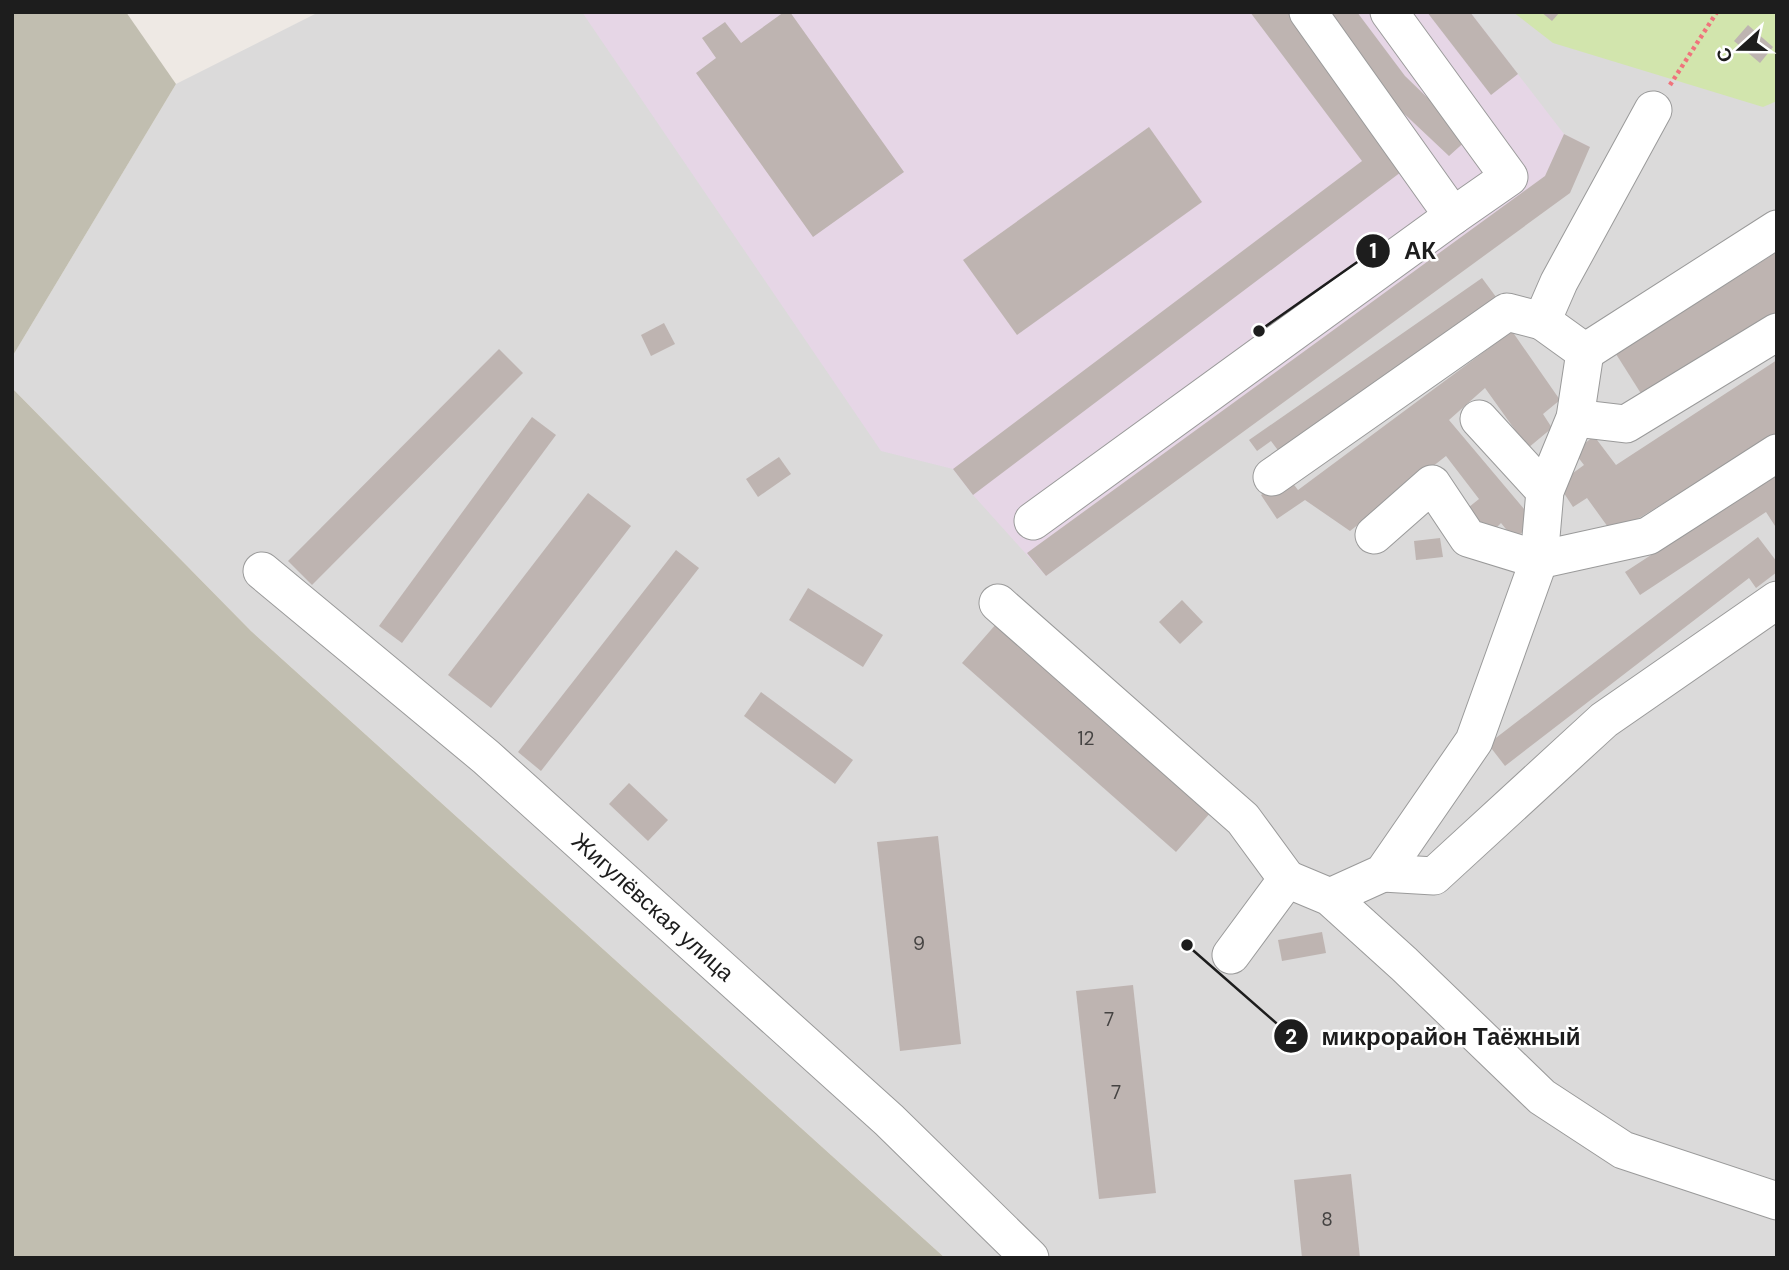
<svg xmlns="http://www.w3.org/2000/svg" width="1789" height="1270" viewBox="0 0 1789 1270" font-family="'DM Sans',sans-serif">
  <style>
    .residential { fill: #dbdada }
    .industrial { fill: #e6d6e6 }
    .construction { fill: #c1beb0 }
    .grass { fill: #d2e5ad }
    .building { fill: #beb4b1 }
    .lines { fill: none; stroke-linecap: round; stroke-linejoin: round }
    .minor-casing { stroke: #9a9a9a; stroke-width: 39 }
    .path { stroke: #f0737c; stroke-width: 4.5; stroke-dasharray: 3.5 3.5; stroke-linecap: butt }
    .minor { stroke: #fff; stroke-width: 37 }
    .labels { text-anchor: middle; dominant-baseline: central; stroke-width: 5; stroke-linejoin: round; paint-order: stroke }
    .number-label { font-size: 19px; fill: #454342 }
    .street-label { font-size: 23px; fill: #1d1d1d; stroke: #fff }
    .leader { fill: none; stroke: #1d1d1d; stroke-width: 2.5 }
    .callout-dot { fill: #1d1d1d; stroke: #fff; stroke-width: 2.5 }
    .mark-label { font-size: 21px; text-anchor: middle; font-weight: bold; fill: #fff }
    .callout-label { font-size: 24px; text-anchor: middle; font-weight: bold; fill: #1d1d1d; stroke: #fff; stroke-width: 5; stroke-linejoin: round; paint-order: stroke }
  </style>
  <rect width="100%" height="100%" fill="#eee9e4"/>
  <polygon class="residential" points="319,12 1777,12 1777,1258 945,1258 251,631 12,388 12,357 176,84"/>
  <polygon class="industrial" points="582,12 1470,12 1564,134 1590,147 1156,495 1046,576 973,495 953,469 881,451"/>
  <g class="construction">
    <polygon points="12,12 126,12 176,84 12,357"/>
    <polygon points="12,388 251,631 945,1258 12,1258"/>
  </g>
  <polygon class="grass" points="1513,12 1777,12 1777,101 1763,107 1553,43"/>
  <g class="building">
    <polygon points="784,12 790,12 904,172 813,237 696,73 716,58 702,38 725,22 741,43"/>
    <polygon points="1250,12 1288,12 1405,169 973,495 953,469 1362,161"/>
    <polygon points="1323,12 1357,12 1405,76 1469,138 1449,156 1379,90"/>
    <polygon points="1427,12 1470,12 1518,74 1491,95"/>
    <polygon points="1541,12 1560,12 1552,21"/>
    <polygon points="1748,25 1773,47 1760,63 1734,41"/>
    <polygon points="1149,127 1202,202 1017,335 963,260"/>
    <polygon points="1564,134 1590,147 1570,193 1046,576 1027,553 1545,176"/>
    <polygon points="1777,252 1777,321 1647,403 1616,354"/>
    <polygon points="1482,278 1499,301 1280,453 1271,441 1257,451 1249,440"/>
    <polygon points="664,323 675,344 651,356 641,335"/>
    <polygon points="1512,331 1560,400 1543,414 1552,428 1528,448 1485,388 1449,420 1535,522 1514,539 1501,523 1487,537 1464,511 1479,499 1446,456 1350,531 1305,500 1277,519 1261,495 1288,477 1298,490"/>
    <polygon points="499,349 523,373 312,585 288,561"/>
    <polygon points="1777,360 1777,434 1613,534 1587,498 1573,507 1558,484 1584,465 1574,452 1594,436 1616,465"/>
    <polygon points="532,417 556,435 402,643 379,626"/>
    <polygon points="779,457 791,474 758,497 746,479"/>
    <polygon points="1777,473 1777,529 1766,512 1640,595 1625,572"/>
    <polygon points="588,493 631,526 491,708 448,675"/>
    <polygon points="1758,537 1777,562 1777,572 1756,588 1749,578 1505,766 1488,744"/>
    <polygon points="1440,538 1443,557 1416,560 1414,541"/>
    <polygon points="676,550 699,568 541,771 518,752"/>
    <polygon points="808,588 883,635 863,667 789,620"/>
    <polygon points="1182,600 1203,622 1180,644 1159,622"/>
    <polygon points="997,623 1211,812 1176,852 962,663"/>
    <polygon points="761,692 853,760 835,784 744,716"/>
    <polygon points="629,783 668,820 648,841 609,804"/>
    <polygon points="938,836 961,1044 900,1051 877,842"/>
    <polygon points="1322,932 1326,953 1282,961 1278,940"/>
    <polygon points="1133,985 1156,1193 1099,1199 1076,991"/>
    <polygon points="1351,1174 1360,1258 1302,1258 1294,1180"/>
  </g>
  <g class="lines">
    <g class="minor-casing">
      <g id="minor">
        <polyline points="1308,12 1453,216"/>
        <polyline points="1585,352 1777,229"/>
        <polyline points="1575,418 1626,424 1777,332"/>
        <polyline points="1479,419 1545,491"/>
        <polyline points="1272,477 1507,312 1542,321"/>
        <polyline points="1033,521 1453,216 1509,177 1389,12"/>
        <polyline points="1374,535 1432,484 1468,538 1539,560 1648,536 1777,453"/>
        <polyline points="262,571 486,757 889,1120 1030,1258"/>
        <polyline points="998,603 1243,819 1287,879"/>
        <polyline points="1383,873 1434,876 1604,720 1777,600"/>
        <polyline points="1330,897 1383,873 1474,741 1539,560 1545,491 1575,418 1585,352 1542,321 1559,282 1653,110"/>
        <polyline points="1231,955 1287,879 1330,897 1404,964 1542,1097 1623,1150 1777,1201"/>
      </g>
    </g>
    <polyline class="path" points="1670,85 1717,12"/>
    <use href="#minor" class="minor"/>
  </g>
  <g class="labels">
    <g class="number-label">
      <text x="1086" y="738">12</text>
      <text x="919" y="943">9</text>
      <text x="1109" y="1019">7</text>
      <text x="1116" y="1092">7</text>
      <text x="1327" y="1219">8</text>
    </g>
    <g class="street-label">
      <text transform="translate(653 907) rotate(42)">Жигулёвская улица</text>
    </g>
  </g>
  <path class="leader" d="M1259 331L1373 251M1187 945L1291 1036"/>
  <g class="callout-dot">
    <circle cx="1259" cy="331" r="7"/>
    <circle cx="1187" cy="945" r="7"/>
    <circle cx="1373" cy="251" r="18"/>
    <circle cx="1291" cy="1036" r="18"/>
  </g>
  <g class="mark-label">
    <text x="1373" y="258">1</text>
    <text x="1291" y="1044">2</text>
  </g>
  <g class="callout-label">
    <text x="1420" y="259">АК</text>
    <text x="1451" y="1045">микрорайон Таёжный</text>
  </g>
  <rect width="1789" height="1270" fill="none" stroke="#1d1d1d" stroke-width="28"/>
  <g transform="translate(1740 49) rotate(249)" stroke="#ffffff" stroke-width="5" paint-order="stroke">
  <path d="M0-5L12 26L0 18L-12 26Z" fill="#1d1d1d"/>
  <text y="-10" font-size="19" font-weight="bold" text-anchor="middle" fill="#1d1d1d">С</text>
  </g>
</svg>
